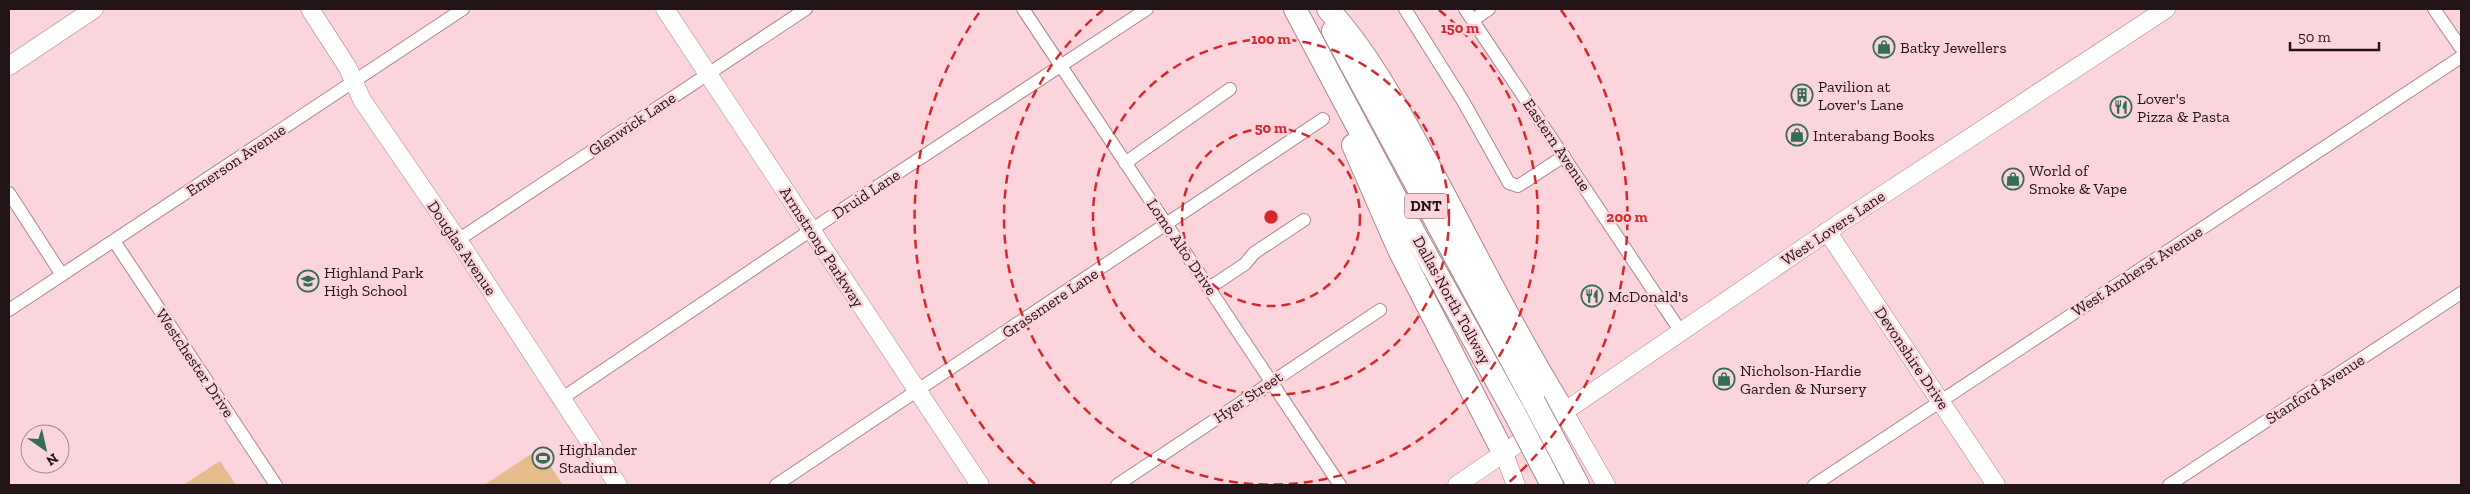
<svg xmlns="http://www.w3.org/2000/svg" width="2470" height="494" viewBox="0 0 2470 494" font-family="'Zilla Slab',serif">
  <style>
    .green { fill: #e6bc8d }
    .lines { fill: none; stroke-linecap: round; stroke-linejoin: round }
    .street-casing { stroke: #aa868e; stroke-width: 14 }
    .secondary-casing { stroke: #aa868e; stroke-width: 19 }
    .highway-casing { stroke: #aa868e; stroke-width: 24 }
    .street { stroke: #fff; stroke-width: 12 }
    .secondary { stroke: #fff; stroke-width: 18 }
    .highway { stroke: #fff; stroke-width: 22 }
    .highway-bridge-casing { stroke: #aa868e; stroke-width: 24; stroke-linecap: butt }
    .highway-bridge { stroke: #fff; stroke-width: 22 }
    .ring { fill: none; stroke: #d62828; stroke-width: 2.5; stroke-dasharray: 9 6 }
    .labels { text-anchor: middle; dominant-baseline: central; stroke-width: 5; stroke-linejoin: round; paint-order: stroke }
    .shield { fill: #fbd4dc; stroke: #634e52; stroke-width: 1 }
    .shield-label { font-size: 15px; font-weight: bold; fill: #221417 }
    .poi-label { font-size: 16px; fill: #221417; stroke: #fbd4dc; text-anchor: start }
    .street-label { font-size: 16px; fill: #221417; stroke: #fbd4dc }
    .centre { fill: #d62828; stroke: #fbd4dc; stroke-width: 2.5 }
    .ring-label { font-size: 15px; text-anchor: middle; font-weight: bold; fill: #d62828; stroke: #fbd4dc; stroke-width: 5; stroke-linejoin: round; paint-order: stroke }
  </style>
  <rect width="100%" height="100%" fill="#fbd4dc"/>
  <g class="green">
    <polygon points="539,449 563,485 484,485"/>
    <polygon points="220,461 236,485 183,485"/>
  </g>
  <g class="lines">
    <g class="street-casing">
      <g id="street">
        <polyline points="1023,9 1340,485"/>
        <polyline points="1405,9 1463,101 1509,183 1518,186 1564,156"/>
        <polyline points="1465,9 1681,332"/>
        <polyline points="2434,9 2461,48"/>
        <polyline points="1473,20 1489,9"/>
        <polyline points="1125,163 1230,89"/>
        <polyline points="9,193 62,275"/>
        <polyline points="458,240 806,9"/>
        <polyline points="114,241 276,485"/>
        <polyline points="1209,288 1245,264 1254,253 1304,220"/>
        <polyline points="9,310 463,9"/>
        <polyline points="561,399 811,230 1147,9"/>
        <polyline points="776,485 1323,119"/>
        <polyline points="1117,485 1380,310"/>
        <polyline points="1814,485 2461,57"/>
        <polyline points="2169,485 2461,293"/>
      </g>
    </g>
    <g class="secondary-casing">
      <g id="secondary">
        <polyline points="310,9 348,68 362,100 458,240 618,485"/>
        <polyline points="665,9 980,485"/>
        <polyline points="9,66 94,9"/>
        <polyline points="1827,231 1996,485"/>
        <polyline points="1564,412 1606,485"/>
        <polyline points="1504,454 1516,485"/>
        <polyline points="1457,485 1840,223 2166,9"/>
      </g>
    </g>
    <g class="highway-casing">
      <g id="highway">
        <polyline points="1295,9 1417,238 1515,414"/>
        <path d="M1328,9c43,47 72,104 102,159 44,82 85,165 134,244"/>
        <polyline points="1333,31 1534,402"/>
        <polyline points="1353,145 1399,250 1504,454"/>
        <polyline points="1559,449 1578,485"/>
        <polyline points="1540,462 1552,485"/>
      </g>
    </g>
    <use href="#street" class="street"/>
    <use href="#secondary" class="secondary"/>
    <use href="#highway" class="highway"/>
    <g class="highway-bridge-casing">
      <g id="highway-bridge">
        <polyline points="1534,402 1559,449"/>
        <polyline points="1515,414 1540,462"/>
      </g>
    </g>
    <use href="#highway-bridge" class="highway-bridge"/>
  </g>
  <g class="ring">
    <circle cx="1271" cy="217" r="89"/>
    <circle cx="1271" cy="217" r="178"/>
    <path d="M1439 10A267 267 0 1 1 1103 10"/>
    <path d="M1035 484A356 356 0 0 1 981 10M1561 10A356 356 0 0 1 1507 484"/>
  </g>
  <defs>
    <g id="shop-ring" transform="scale(1.125)"><circle r="9.5" fill="#fbd4dc" stroke="#336d56" stroke-width="1.5"/><path d="M-5-2.5h2.3a2.7 3.5 0 0 1 5.4 0H5L5.5 6h-11ZM-1.5-2.5h3a1.5 2.3 0 0 0-3 0Z" fill="#336d56"/></g>
    <g id="building-ring" transform="scale(1.125)"><circle r="9.5" fill="#fbd4dc" stroke="#336d56" stroke-width="1.5"/><path d="M-4-6H4V6H1V3H-1V6H-4ZM-2.5-4.3h1.7v1.8h-1.7ZM.8-4.3h1.7v1.8H.8ZM-2.5-1h1.7V.8h-1.7ZM.8-1h1.7V.8H.8Z" fill="#336d56"/></g>
    <g id="restaurant-ring" transform="scale(1.125)"><circle r="9.5" fill="#fbd4dc" stroke="#336d56" stroke-width="1.5"/><path d="M-5-6h1v4h1v-4h1v4h1v-4h1v5L-1.5 .5V6h-2V.5L-5-1ZM5-6V6H3V1.5H1.5Q1.5-4 5-6Z" fill="#336d56"/></g>
    <g id="school-ring" transform="scale(1.125)"><circle r="9.5" fill="#fbd4dc" stroke="#336d56" stroke-width="1.5"/><path d="M0-5L7-2L0 1L-7-2ZM-4 1L0 2.5L4 1V4Q0 6-4 4Z" fill="#336d56"/></g>
    <g id="stadium-ring" transform="scale(1.125)"><circle r="9.5" fill="#fbd4dc" stroke="#336d56" stroke-width="1.5"/><path d="M0-5a6.5 5 0 1 0 0 10a6.5 5 0 1 0 0-10ZM-3.5-1.8h7v3.6h-7Z" fill="#336d56"/></g>
  </defs>
  <g fill-rule="evenodd">
    <use href="#shop-ring" x="1884" y="47"/>
    <use href="#building-ring" x="1802" y="95"/>
    <use href="#restaurant-ring" x="2121" y="107"/>
    <use href="#shop-ring" x="1797" y="135"/>
    <use href="#shop-ring" x="2013" y="179"/>
    <use href="#school-ring" x="308" y="281"/>
    <use href="#restaurant-ring" x="1592" y="296"/>
    <use href="#shop-ring" x="1724" y="379"/>
    <use href="#stadium-ring" x="543" y="458"/>
  </g>
  <g class="labels">
    <rect class="shield" x="1405" y="193.5" width="42" height="25" rx="4"/>
    <g class="shield-label">
      <text x="1426" y="206">DNT</text>
    </g>
    <g class="poi-label">
      <text x="1900" y="47">Batky Jewellers</text>
      <text x="1818" y="86">Pavilion at<tspan x="1818" dy="18">Lover's Lane</tspan></text>
      <text x="2137" y="98">Lover's<tspan x="2137" dy="18">Pizza &amp; Pasta</tspan></text>
      <text x="1813" y="135">Interabang Books</text>
      <text x="2029" y="170">World of<tspan x="2029" dy="18">Smoke &amp; Vape</tspan></text>
      <text x="324" y="272">Highland Park<tspan x="324" dy="18">High School</tspan></text>
      <text x="1608" y="296">McDonald's</text>
      <text x="1740" y="370">Nicholson-Hardie<tspan x="1740" dy="18">Garden &amp; Nursery</tspan></text>
      <text x="559" y="449">Highlander<tspan x="559" dy="18">Stadium</tspan></text>
    </g>
    <g class="street-label">
      <text transform="translate(632 124) rotate(-34)">Glenwick Lane</text>
      <text transform="translate(1557 145) rotate(56)">Eastern Avenue</text>
      <text transform="translate(236 160) rotate(-34)">Emerson Avenue</text>
      <text transform="translate(866 194) rotate(-33)">Druid Lane</text>
      <text transform="translate(1833 228) rotate(-34)">West Lovers Lane</text>
      <text transform="translate(822 247) rotate(57)">Armstrong Parkway</text>
      <text transform="translate(1182 247) rotate(56)">Lomo Alto Drive</text>
      <text transform="translate(462 248) rotate(56)">Douglas Avenue</text>
      <text transform="translate(2137 271) rotate(-33)">West Amherst Avenue</text>
      <text transform="translate(1452 300) rotate(61)">Dallas North Tollway</text>
      <text transform="translate(1050 303) rotate(-34)">Grassmere Lane</text>
      <text transform="translate(1912 358) rotate(56)">Devonshire Drive</text>
      <text transform="translate(195 363) rotate(56)">Westchester Drive</text>
      <text transform="translate(2315 389) rotate(-33)">Stanford Avenue</text>
      <text transform="translate(1248 397) rotate(-34)">Hyer Street</text>
    </g>
  </g>
  <circle cx="1271" cy="217" r="8" class="centre"/>
  <g class="ring-label">
    <text x="1460" y="33">150 m</text>
    <text x="1271" y="44">100 m</text>
    <text x="1271" y="133">50 m</text>
    <text x="1627" y="222">200 m</text>
  </g>
  <rect width="2470" height="494" fill="none" stroke="#221417" stroke-width="20"/>
  <g transform="translate(45 449) rotate(146)"><circle r="24" fill="#fbd4dc" stroke="#a4878d"/>
  <path d="M0-4L9 19L0 12L-9 19Z" fill="#336d56"/>
  <text y="-8" font-size="14" font-weight="bold" text-anchor="middle" fill="#221417">N</text>
  </g>
  <path d="M2290 42v8h89v-8" fill="none" stroke="#221417" stroke-width="2.5"/>
  <text x="2298" y="42" font-size="15" fill="#221417" stroke="#fbd4dc" stroke-width="4" paint-order="stroke">50 m</text>
</svg>
